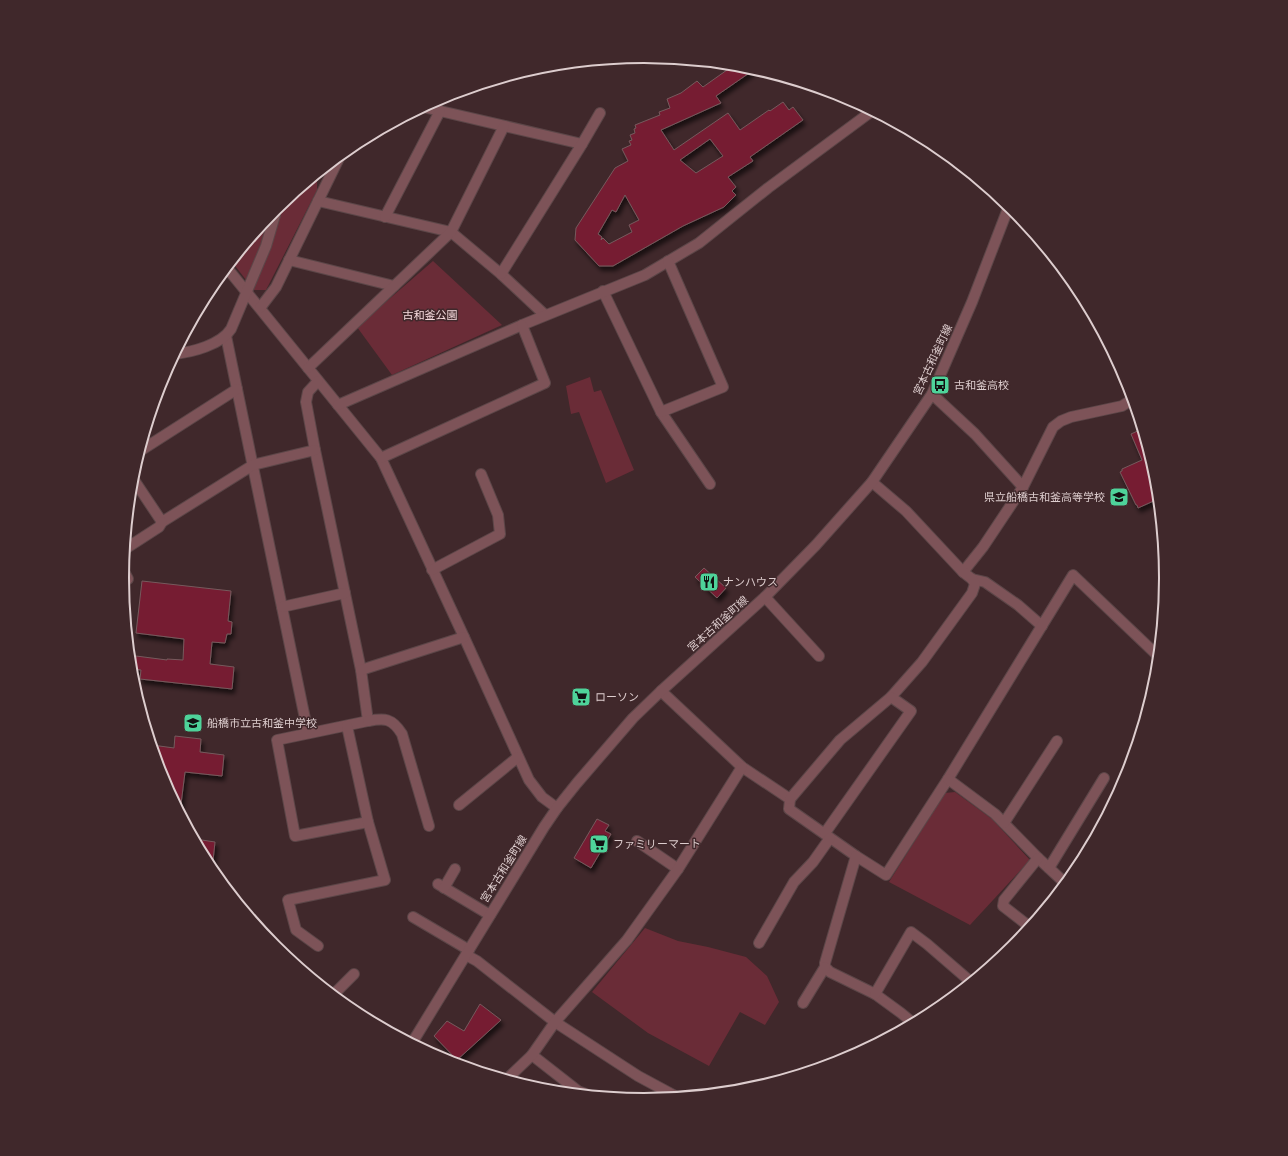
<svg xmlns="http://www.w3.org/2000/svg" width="1288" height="1156" viewBox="0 0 1288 1156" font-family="'Fira Sans Condensed','Noto Sans JP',sans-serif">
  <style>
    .green { fill: #6a2c37 }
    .building { fill: #761a31; stroke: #765a5d; fill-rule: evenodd; filter: url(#shadow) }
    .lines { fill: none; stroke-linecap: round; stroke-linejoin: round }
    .minor-casing { stroke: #5c4648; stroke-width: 12 }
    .minor { stroke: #7d5358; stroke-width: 10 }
    .labels { text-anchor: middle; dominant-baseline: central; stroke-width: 3; stroke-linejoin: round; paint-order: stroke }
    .park-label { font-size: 11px; fill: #f7dbde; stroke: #40282b }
    .street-label { font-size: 11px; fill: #ddcdce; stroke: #40282b }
    .poi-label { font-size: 11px; fill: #ddcdce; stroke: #40282b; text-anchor: start }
    .rim { fill: none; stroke: #ddcdce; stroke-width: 2 }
  </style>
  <defs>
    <filter id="shadow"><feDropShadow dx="2.5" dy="4.5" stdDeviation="2" flood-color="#0009"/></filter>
  </defs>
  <rect width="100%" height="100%" fill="#40282b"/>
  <g class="green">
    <polygon points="317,175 317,190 266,290 254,290 232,262 275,209"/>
    <polygon points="433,261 502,325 392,375 357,327"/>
    <polygon points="590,377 594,392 601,390 634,470 606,483 579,412 571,414 566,386"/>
    <polygon points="955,792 992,819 1030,860 970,925 889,882 945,793"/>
    <polygon points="645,928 678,941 708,947 746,957 767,976 779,1002 765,1025 740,1012 709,1066 648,1033 592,992"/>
  </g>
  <g class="building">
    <path d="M734,65l12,1 9,3 -39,27 5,7 -60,27 13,20 54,-37 12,17 29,-20 1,1 13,-9 6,8 4,-3 10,13 -53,37 3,4 -25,16 8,10 -4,4 4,4 -12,12 -41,19 -70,40h-14l-24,-26 1,-12 39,-60 13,-7 -6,-12 9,-4 -2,-4 3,-1 -2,-5 5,-2 -1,-4 2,-1 -1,-3 25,-10 -1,-3 11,-4 -3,-9 14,-6 16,-12 6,6zM710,139l13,17 -27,17 -16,-13zM625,195l14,25 -10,5 3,7 -23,12 -6,-6 -2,2 1,-3 -4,-3 14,-24 4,2z"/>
    <polygon points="1142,429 1156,476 1158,499 1138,508 1137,505 1136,505 1120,472 1122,471 1122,469 1142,460 1131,434"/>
    <polygon points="704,568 726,588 717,598 695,577"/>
    <polygon points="142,581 231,591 228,621 232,622 231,634 227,634 225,643 212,642 210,664 234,667 232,689 140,679 141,670 134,669 136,656 167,660 167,659 183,660 184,639 136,633"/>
    <polygon points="175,736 201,739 200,752 224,755 222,776 185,772 180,812 162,778 152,745 174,748"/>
    <polygon points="597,819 609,825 605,831 611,834 591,868 574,858"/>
    <polygon points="195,839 215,842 212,870 210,868"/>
    <polygon points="480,1004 501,1020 457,1060 434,1036 447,1021 464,1031"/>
  </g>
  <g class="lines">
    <g class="minor-casing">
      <g id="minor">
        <polyline points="423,107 582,144"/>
        <polyline points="318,201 451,232 501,274 545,315"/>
        <polyline points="385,217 440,111"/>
        <polyline points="289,260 394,286"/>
        <polyline points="227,268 381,458 464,637 529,780 542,797 557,808"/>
        <polyline points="501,274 582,144 600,113"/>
        <polyline points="603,291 661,412 710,484"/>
        <polyline points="260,308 276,287 341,154"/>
        <polyline points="226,336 308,733"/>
        <path d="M175,354c17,-2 46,-9 56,-25l35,-83 9,-31v-6"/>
        <polyline points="308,368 451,232 504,126"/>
        <polyline points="318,381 308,392 306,402 315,450 361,670 368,721 277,740 295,836 368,822"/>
        <polyline points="932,394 975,434 1023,487"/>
        <polyline points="338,405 522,325 645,275 699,243 768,188 872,111"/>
        <polyline points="661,412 723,387 668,261"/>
        <polyline points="140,451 237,389"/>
        <polyline points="381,458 545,383 522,325"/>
        <polyline points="132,477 162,522 253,465 315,450"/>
        <polyline points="125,549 159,527 162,522"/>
        <polyline points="123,570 128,579"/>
        <polyline points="432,570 500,534 498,515 481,474"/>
        <polyline points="963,572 983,547 1023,487 1053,427 1061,421 1071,417 1122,406 1133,399"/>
        <polyline points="972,579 985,582 1018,605 1042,626"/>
        <polyline points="765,597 819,656"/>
        <polyline points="282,607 345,593"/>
        <polyline points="361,670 464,637"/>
        <polyline points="661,691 742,767 790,799 789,809 856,856 886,875 948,779 1073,575 1158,656"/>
        <path d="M368,721c17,-3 24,-3 34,13l27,92"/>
        <polyline points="948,779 995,814 1038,858 1065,883"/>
        <polyline points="790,799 840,740 891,697 922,662 972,593 975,584 972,579 963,572 906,511 872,482"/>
        <polyline points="459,805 518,757"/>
        <polyline points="1004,823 1057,741"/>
        <polyline points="825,833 911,711 891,697"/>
        <polyline points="637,841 678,869"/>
        <polyline points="856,856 825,963 825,967 830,972 875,994 901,1013 913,1023"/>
        <polyline points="1049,868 1104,778"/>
        <polyline points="438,884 490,915"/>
        <polyline points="444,888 455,869"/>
        <polyline points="413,917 469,950"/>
        <polyline points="1030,927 1003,906 1004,900 1038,858"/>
        <polyline points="759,943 794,882 813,862 830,838"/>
        <polyline points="318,946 296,930 288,900 385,880 368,822 347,726"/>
        <polyline points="466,955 477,961 555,1022 638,1076 677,1097"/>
        <polyline points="875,994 911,932 927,944 971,982"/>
        <polyline points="333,995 354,974"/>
        <polyline points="803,1003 825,967"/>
        <polyline points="412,1043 544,827 557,808 577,783 633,718 661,691 765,597 816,545 872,482 932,394 972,302 1009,206"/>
        <polyline points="532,1055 578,1091 586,1094"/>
        <polyline points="507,1079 532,1055 555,1022 627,940 678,869 742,767"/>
      </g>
    </g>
    <use href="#minor" class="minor"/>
  </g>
  <defs>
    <g id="bus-square" transform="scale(1)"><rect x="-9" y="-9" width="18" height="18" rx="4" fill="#4ed39a" stroke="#40282b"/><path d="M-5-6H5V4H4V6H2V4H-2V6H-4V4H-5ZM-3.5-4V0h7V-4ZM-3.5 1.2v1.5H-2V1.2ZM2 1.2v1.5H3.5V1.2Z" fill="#111"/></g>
    <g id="school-square" transform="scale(1)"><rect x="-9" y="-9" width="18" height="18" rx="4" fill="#4ed39a" stroke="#40282b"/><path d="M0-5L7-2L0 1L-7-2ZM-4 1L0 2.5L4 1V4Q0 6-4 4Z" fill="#111"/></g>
    <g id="restaurant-square" transform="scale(1)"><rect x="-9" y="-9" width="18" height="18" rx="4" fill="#4ed39a" stroke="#40282b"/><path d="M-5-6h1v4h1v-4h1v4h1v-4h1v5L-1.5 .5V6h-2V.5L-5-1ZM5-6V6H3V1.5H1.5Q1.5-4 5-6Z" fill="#111"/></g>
    <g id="supermarket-square" transform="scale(1)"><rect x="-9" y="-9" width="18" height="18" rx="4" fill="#4ed39a" stroke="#40282b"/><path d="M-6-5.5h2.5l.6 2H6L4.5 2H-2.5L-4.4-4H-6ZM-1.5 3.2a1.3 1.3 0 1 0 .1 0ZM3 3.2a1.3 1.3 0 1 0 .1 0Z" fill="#111"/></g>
  </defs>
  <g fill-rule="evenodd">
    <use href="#bus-square" x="940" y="385"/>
    <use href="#school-square" x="1119" y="497"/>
    <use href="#restaurant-square" x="709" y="582"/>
    <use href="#supermarket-square" x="581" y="697"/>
    <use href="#school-square" x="193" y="723"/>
    <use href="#supermarket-square" x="599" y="844"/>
  </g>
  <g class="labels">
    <g class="park-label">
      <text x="430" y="315">古和釜公園</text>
    </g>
    <g class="street-label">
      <text transform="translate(933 360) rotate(-65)">宮本古和釜町線</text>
      <text transform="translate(718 624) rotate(-42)">宮本古和釜町線</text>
      <text transform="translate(504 869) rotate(-58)">宮本古和釜町線</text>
    </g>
    <g class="poi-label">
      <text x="954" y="385">古和釜高校</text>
      <text x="1105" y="497" text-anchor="end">県立船橋古和釜高等学校</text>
      <text x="723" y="582">ナンハウス</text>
      <text x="595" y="697">ローソン</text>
      <text x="207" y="723">船橋市立古和釜中学校</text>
      <text x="613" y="844">ファミリーマート</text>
    </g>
  </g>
  <path d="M0 0H1288V1156H0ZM129 578a515 515 0 1 1 1030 0a515 515 0 1 1-1030 0Z" fill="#40282b" fill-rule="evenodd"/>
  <path class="rim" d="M129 578a515 515 0 1 1 1030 0a515 515 0 1 1-1030 0Z"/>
</svg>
